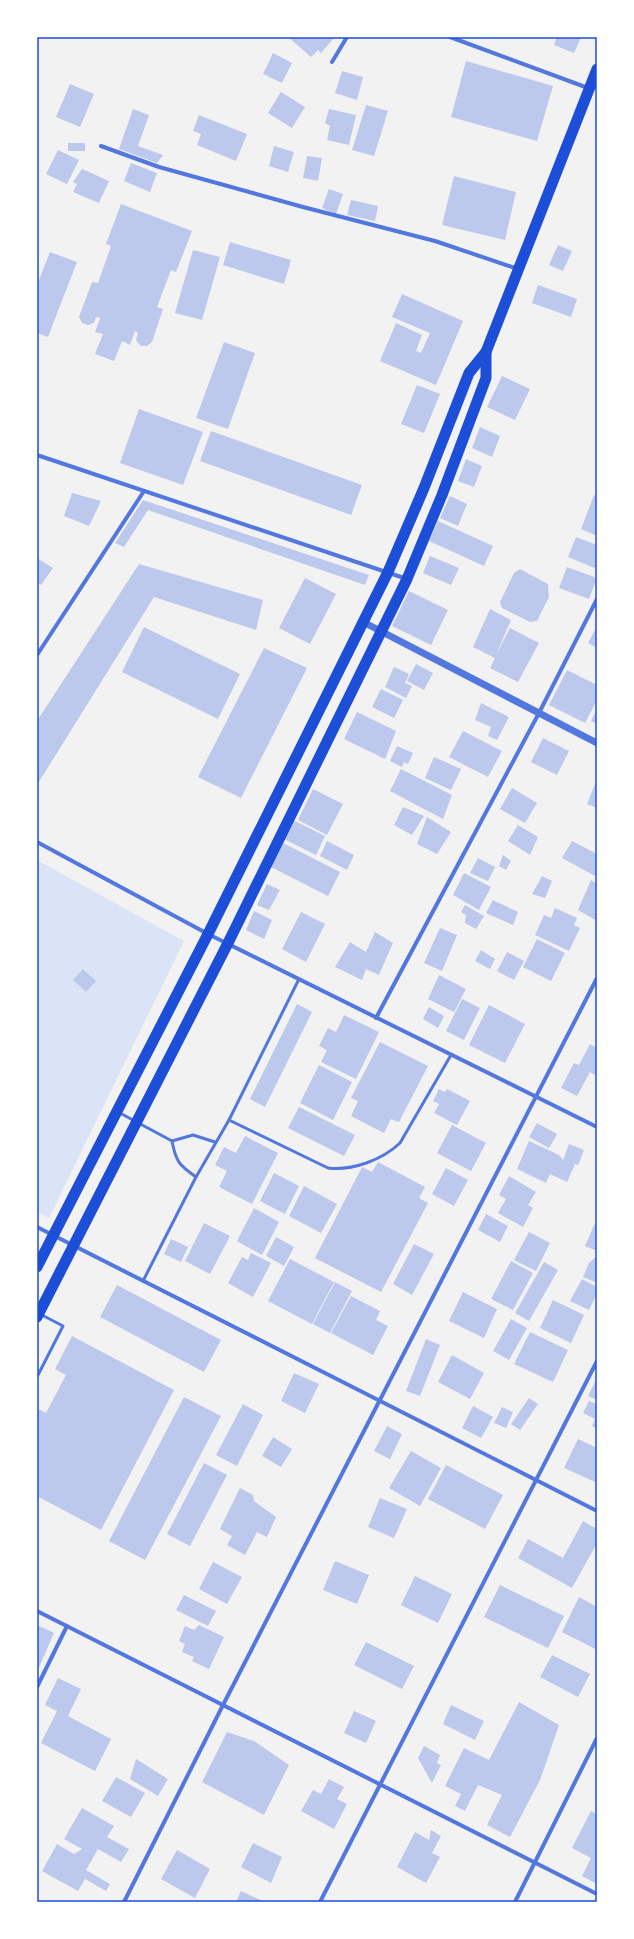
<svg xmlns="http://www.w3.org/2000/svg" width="634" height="1939" viewBox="0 0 634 1939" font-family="Mulish,sans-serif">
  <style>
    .green { fill: #dbe4f7 }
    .building { fill: #bdc9ec }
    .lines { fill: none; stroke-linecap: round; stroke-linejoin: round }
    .service { stroke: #5277de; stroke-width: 3 }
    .minor { stroke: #5277de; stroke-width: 4 }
    .tertiary { stroke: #5277de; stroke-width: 7 }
    .trunk { stroke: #1d4ed8; stroke-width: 11 }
    .neatline { fill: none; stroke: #1d4ed8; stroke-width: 1.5 }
  </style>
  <rect width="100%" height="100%" fill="#f2f2f2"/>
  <polygon class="green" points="37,860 184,941 49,1218 37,1212"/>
  <g class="building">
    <polygon points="288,37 335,37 321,53 318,50 311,57"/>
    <polygon points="557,37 581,37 574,53 554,45"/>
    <polygon points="273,53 292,63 282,83 263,74"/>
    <polygon points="466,61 553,86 537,141 451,117"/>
    <polygon points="342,71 363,77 357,100 335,93"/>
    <polygon points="70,84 94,94 80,127 56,117"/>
    <polygon points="281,92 305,107 292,128 268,113"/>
    <polygon points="366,105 388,111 374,156 352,150"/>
    <polygon points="133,109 149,115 138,146 163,155 157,163 119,149"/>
    <polygon points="329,109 356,115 349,145 327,140 330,126 325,123"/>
    <polygon points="199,115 247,134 236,161 197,145 201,134 193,131"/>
    <rect x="68" y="143" width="17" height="8"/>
    <polygon points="274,146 294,152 288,172 269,166"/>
    <polygon points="58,150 79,160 67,184 46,174"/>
    <polygon points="307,156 322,158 318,181 303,178"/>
    <polygon points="131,163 157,173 150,192 124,181"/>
    <polygon points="82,169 109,181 99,203 73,192 77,184 73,182"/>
    <polygon points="454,176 516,192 505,240 442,225"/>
    <polygon points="329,189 343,194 336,214 322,208"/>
    <polygon points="351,200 378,206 375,221 347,215"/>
    <polygon points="121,204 192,231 176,272 171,270 157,307 163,309 152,342 147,346 141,346 137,342 136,339 138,333 135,331 130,345 122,341 114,361 95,354 103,334 95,332 100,318 96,317 94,323 88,325 82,323 79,317 92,282 98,283 111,246 106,244"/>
    <polygon points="230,242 291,260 284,284 223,265"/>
    <polygon points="558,245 572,251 563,271 549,265"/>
    <polygon points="193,250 220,257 202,320 175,313"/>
    <polygon points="50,252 77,262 48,337 37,333 37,285"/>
    <polygon points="538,285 577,299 571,317 532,303"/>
    <polygon points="402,294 463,321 436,385 380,361 396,323 422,335 416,351 421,353 430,333 392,317"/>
    <polygon points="224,342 255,353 228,429 196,418"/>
    <polygon points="502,376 530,389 515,420 487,407"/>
    <polygon points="417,385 440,394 424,433 401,424"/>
    <polygon points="139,409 203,432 183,485 120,463"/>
    <polygon points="480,427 500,436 492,457 472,448"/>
    <polygon points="211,431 362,485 351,515 200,461"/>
    <polygon points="466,459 482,466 474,487 458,481"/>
    <polygon points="72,493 101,501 89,526 64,516"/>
    <polygon points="594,495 597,496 597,536 581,529"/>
    <polygon points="450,496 467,504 458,526 440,518"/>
    <polygon points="143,500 369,575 365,585 148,510 124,547 115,543"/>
    <polygon points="438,521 493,546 484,566 429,541"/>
    <polygon points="576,537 597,545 597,569 568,557"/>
    <polygon points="430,556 459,568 451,585 423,573"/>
    <polygon points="37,558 53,568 41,585 37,582"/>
    <polygon points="139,564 263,600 256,630 154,597 37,785 37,721"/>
    <polygon points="567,567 597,578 589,599 559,588"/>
    <polygon points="520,569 548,584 549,597 537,621 530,622 502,608 500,602 514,573"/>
    <polygon points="305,578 336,594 310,644 279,628"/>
    <polygon points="409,591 448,610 431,645 392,626"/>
    <polygon points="490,609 511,620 496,655 510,628 539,643 518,682 490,668 495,658 473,647"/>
    <polygon points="597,626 597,648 588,643"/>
    <polygon points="144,627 240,674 218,719 122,672"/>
    <polygon points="264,648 307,668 241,798 198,777"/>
    <polygon points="416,664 433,673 424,690 407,681"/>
    <polygon points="394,667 409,674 405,683 412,686 406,698 385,687"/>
    <polygon points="567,670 597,685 597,700 585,723 549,705"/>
    <polygon points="381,689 403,700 394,718 372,707"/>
    <polygon points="481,703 509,717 497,740 488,736 491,727 475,720"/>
    <polygon points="597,709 597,724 591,721"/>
    <polygon points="357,712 396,731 385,759 344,739"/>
    <polygon points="463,731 502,751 488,777 449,757"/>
    <polygon points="543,738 569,751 557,775 531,762"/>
    <polygon points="397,746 413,753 408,764 404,762 402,767 390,761"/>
    <polygon points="434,757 461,769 451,790 425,778"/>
    <polygon points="401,769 452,795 443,819 390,791"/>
    <polygon points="597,779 597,808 587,804"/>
    <polygon points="512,788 537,803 525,823 500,809"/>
    <polygon points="313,789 343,804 327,835 298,820"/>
    <polygon points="403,807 424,816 412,835 394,825"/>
    <polygon points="427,817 451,832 437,854 417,844"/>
    <polygon points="293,820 325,836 316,855 284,839"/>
    <polygon points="518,825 538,837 530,855 508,841"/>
    <polygon points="327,841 354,855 347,870 320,856"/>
    <polygon points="572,841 597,854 597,877 562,858"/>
    <polygon points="283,843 340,872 328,896 271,867"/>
    <polygon points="503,855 511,861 506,870 499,866"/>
    <polygon points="478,858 495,867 488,881 470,873"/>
    <polygon points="464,873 491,887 479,910 453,895"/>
    <polygon points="542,876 552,881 545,898 532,894"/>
    <polygon points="591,880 597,884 597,921 578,910"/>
    <polygon points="267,884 280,890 269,910 257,905"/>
    <polygon points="493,900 518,912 513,925 486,913"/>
    <polygon points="465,905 484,916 476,929 465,923 466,915 461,912"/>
    <polygon points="555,908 577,918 574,925 580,928 569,951 535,935 544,915 551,918"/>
    <polygon points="254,911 272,920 264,939 246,930"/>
    <polygon points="301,912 325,924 306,962 282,949"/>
    <polygon points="440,928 457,935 442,971 424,963"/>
    <polygon points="375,932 393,943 379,975 366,969 362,980 335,967 350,942 366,952"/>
    <polygon points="537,939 565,953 551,981 523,967"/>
    <polygon points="481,950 495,959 490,969 475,961"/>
    <polygon points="507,952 524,961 514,980 497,971"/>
    <polygon points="83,969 96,981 86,992 73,980"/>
    <polygon points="439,975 466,989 454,1012 428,999"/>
    <polygon points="462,999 480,1008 464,1040 446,1031"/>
    <polygon points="297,1004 312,1012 265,1107 250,1099"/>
    <polygon points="489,1005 525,1024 505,1063 469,1045"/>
    <polygon points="429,1007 444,1016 438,1028 423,1019"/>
    <polygon points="344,1015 379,1032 356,1079 321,1062 327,1050 319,1046 328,1028 336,1032"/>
    <polygon points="380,1042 428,1066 399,1122 391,1119 384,1133 351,1116 358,1101 351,1098"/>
    <polygon points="590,1044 597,1048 597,1076 590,1072 577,1096 561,1088 574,1063 579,1065"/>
    <polygon points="319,1065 352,1082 333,1120 300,1103"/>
    <polygon points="439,1089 445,1092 447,1089 470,1101 457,1125 434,1113 439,1104 433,1101"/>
    <polygon points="299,1107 355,1135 344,1156 288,1128"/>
    <polygon points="537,1123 557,1134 549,1148 529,1137"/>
    <polygon points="452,1125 486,1143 471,1171 437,1153"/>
    <polygon points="245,1136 278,1153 252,1204 219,1187 227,1171 215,1165 224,1147 236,1153"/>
    <polygon points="529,1141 559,1155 563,1160 569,1144 584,1150 578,1165 575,1164 567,1182 550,1174 546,1183 517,1169"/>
    <polygon points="378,1162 425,1187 419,1198 428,1203 381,1292 315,1258 362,1167 372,1172"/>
    <polygon points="446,1168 468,1180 454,1206 432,1194"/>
    <polygon points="274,1173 299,1186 285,1214 260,1201"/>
    <polygon points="509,1176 536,1192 528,1205 533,1208 523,1227 498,1213 506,1199 499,1195"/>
    <polygon points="304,1186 337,1204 321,1233 289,1216"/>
    <polygon points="254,1208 279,1222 262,1255 237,1241"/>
    <polygon points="486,1214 508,1226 500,1242 478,1230"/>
    <polygon points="204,1223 230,1236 210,1274 185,1261"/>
    <polygon points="595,1223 597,1224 597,1251 585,1246"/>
    <polygon points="529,1232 550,1243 536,1271 514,1260"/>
    <polygon points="276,1237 294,1247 284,1266 266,1256"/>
    <polygon points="171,1239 188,1247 181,1262 164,1254"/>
    <polygon points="414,1244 434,1254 412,1295 393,1284"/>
    <polygon points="251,1253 271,1263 253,1297 228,1283 242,1257 248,1260"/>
    <polygon points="597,1256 597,1283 583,1277 589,1263"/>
    <polygon points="290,1259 334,1282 312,1324 268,1301"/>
    <polygon points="511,1261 533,1273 513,1310 491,1299"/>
    <polygon points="544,1262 558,1270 529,1321 515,1313"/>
    <polygon points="582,1279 597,1287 597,1294 589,1310 570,1301"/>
    <polygon points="335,1282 352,1291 330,1333 313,1324"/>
    <polygon points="117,1285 221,1340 204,1372 100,1317"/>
    <polygon points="463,1292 497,1309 484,1338 449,1321"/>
    <polygon points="351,1296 380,1311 376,1320 388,1326 373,1355 331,1333"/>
    <polygon points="553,1300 584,1315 571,1343 540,1328"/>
    <polygon points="511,1319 527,1328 509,1360 493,1351"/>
    <polygon points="530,1332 568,1350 553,1382 514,1364"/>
    <polygon points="72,1336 174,1390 101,1530 37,1496 37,1408 46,1413 66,1375 55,1369"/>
    <polygon points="426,1339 440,1345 420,1396 406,1391"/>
    <polygon points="452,1355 484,1373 470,1399 438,1382"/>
    <polygon points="294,1373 319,1384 305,1413 281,1401"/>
    <polygon points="597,1378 597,1400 588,1396"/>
    <polygon points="184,1397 221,1416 145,1560 109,1541"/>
    <polygon points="529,1398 538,1404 520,1430 511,1424"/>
    <polygon points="589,1401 597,1404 597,1429 592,1426 595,1419 583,1413"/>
    <polygon points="243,1404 263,1415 237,1466 216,1455"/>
    <polygon points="473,1406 493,1417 481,1438 462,1428"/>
    <polygon points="502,1407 513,1412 506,1428 494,1423"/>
    <polygon points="387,1426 402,1434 390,1459 374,1451"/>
    <polygon points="273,1437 292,1449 281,1467 262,1456"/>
    <polygon points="578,1439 597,1448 597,1477 595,1482 564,1468"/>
    <polygon points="411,1451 441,1468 420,1506 389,1488"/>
    <polygon points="204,1463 227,1475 190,1546 167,1534"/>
    <polygon points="446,1465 503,1495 485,1529 428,1499"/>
    <polygon points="240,1488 253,1495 254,1501 276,1517 267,1537 257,1532 245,1555 227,1545 232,1536 220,1529"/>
    <polygon points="380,1498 407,1509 394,1538 368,1527"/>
    <polygon points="583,1521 597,1529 597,1543 572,1588 518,1558 528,1539 563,1558"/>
    <polygon points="335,1561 369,1575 357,1604 323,1590"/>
    <polygon points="213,1562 242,1577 227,1604 199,1589"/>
    <polygon points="415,1576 452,1594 438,1623 401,1605"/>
    <polygon points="500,1585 564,1616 548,1648 484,1617"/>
    <polygon points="184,1595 216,1611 208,1626 176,1610"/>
    <polygon points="579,1597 597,1607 597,1650 562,1632"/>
    <polygon points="37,1625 54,1633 37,1672"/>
    <polygon points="199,1625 224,1637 209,1669 192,1661 194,1657 182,1652 185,1644 179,1641 185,1626 194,1630"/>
    <polygon points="366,1642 414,1666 402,1689 354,1665"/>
    <polygon points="552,1655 590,1674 578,1697 540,1677"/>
    <polygon points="58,1678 81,1689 68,1716 111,1739 95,1771 41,1743 57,1711 45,1705"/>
    <polygon points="519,1702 559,1725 540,1780 510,1837 487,1825 502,1795 478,1785 465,1811 455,1806 461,1794 445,1786 464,1748 489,1760"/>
    <polygon points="451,1705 484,1721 475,1740 443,1724"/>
    <polygon points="354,1711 376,1721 366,1743 344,1733"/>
    <polygon points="227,1732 254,1741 289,1765 264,1815 202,1782"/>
    <polygon points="424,1746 440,1755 437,1763 441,1765 432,1783 418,1758"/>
    <polygon points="136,1759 168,1779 158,1796 130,1779"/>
    <polygon points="116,1777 145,1793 131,1817 102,1801"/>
    <polygon points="329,1779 344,1787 337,1799 347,1804 334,1829 301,1811 313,1790 321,1794"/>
    <polygon points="82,1808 114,1826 107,1837 129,1849 121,1862 98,1849 86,1870 110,1884 106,1891 85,1879 78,1891 42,1871 57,1844 74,1854 82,1849 64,1839"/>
    <polygon points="591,1811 597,1814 597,1884 582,1876 591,1858 572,1848"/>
    <polygon points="431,1830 441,1836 432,1853 440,1857 426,1883 397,1867 415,1832 429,1840"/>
    <polygon points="253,1843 282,1857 271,1883 241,1867"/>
    <polygon points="177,1850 210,1869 195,1898 161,1879"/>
    <polygon points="241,1891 265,1902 236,1902"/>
  </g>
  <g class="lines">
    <g class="service">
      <polyline points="118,1112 172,1141 193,1135 215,1142"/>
      <path d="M229,1120l99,48c24,3 54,-8 72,-25l51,-88"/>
      <path d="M172,1141c4,21 7,24 24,36"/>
      <polyline points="143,1281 196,1177 229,1120 299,979"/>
      <polyline points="37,1377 63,1326 40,1314"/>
    </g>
    <g class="minor">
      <polyline points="450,37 588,88"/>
      <polyline points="332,62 347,37"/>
      <polyline points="101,146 159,167 303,207 435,241 518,269"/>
      <polyline points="37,455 407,579"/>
      <polyline points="37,655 144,491"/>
      <polyline points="37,842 208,934 597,1127"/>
      <polyline points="376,1018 539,713 597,599"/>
      <polyline points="37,1227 597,1511"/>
      <polyline points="37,1611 597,1894"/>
      <polyline points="37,1687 67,1626"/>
      <polyline points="124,1902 223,1705 597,978"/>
      <polyline points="320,1902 597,1361"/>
      <polyline points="515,1902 597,1738"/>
    </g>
    <polyline class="tertiary" points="363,622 597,743"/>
    <g class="trunk">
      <polyline points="37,1267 208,934 388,572 424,488 469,373 486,352 597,69"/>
      <polyline points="37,1317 228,943 407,579 442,495 486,378 486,352"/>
    </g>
  </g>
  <rect width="634" height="1939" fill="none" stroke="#ffffff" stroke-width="76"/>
  <rect x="38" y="38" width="558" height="1863" class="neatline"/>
</svg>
